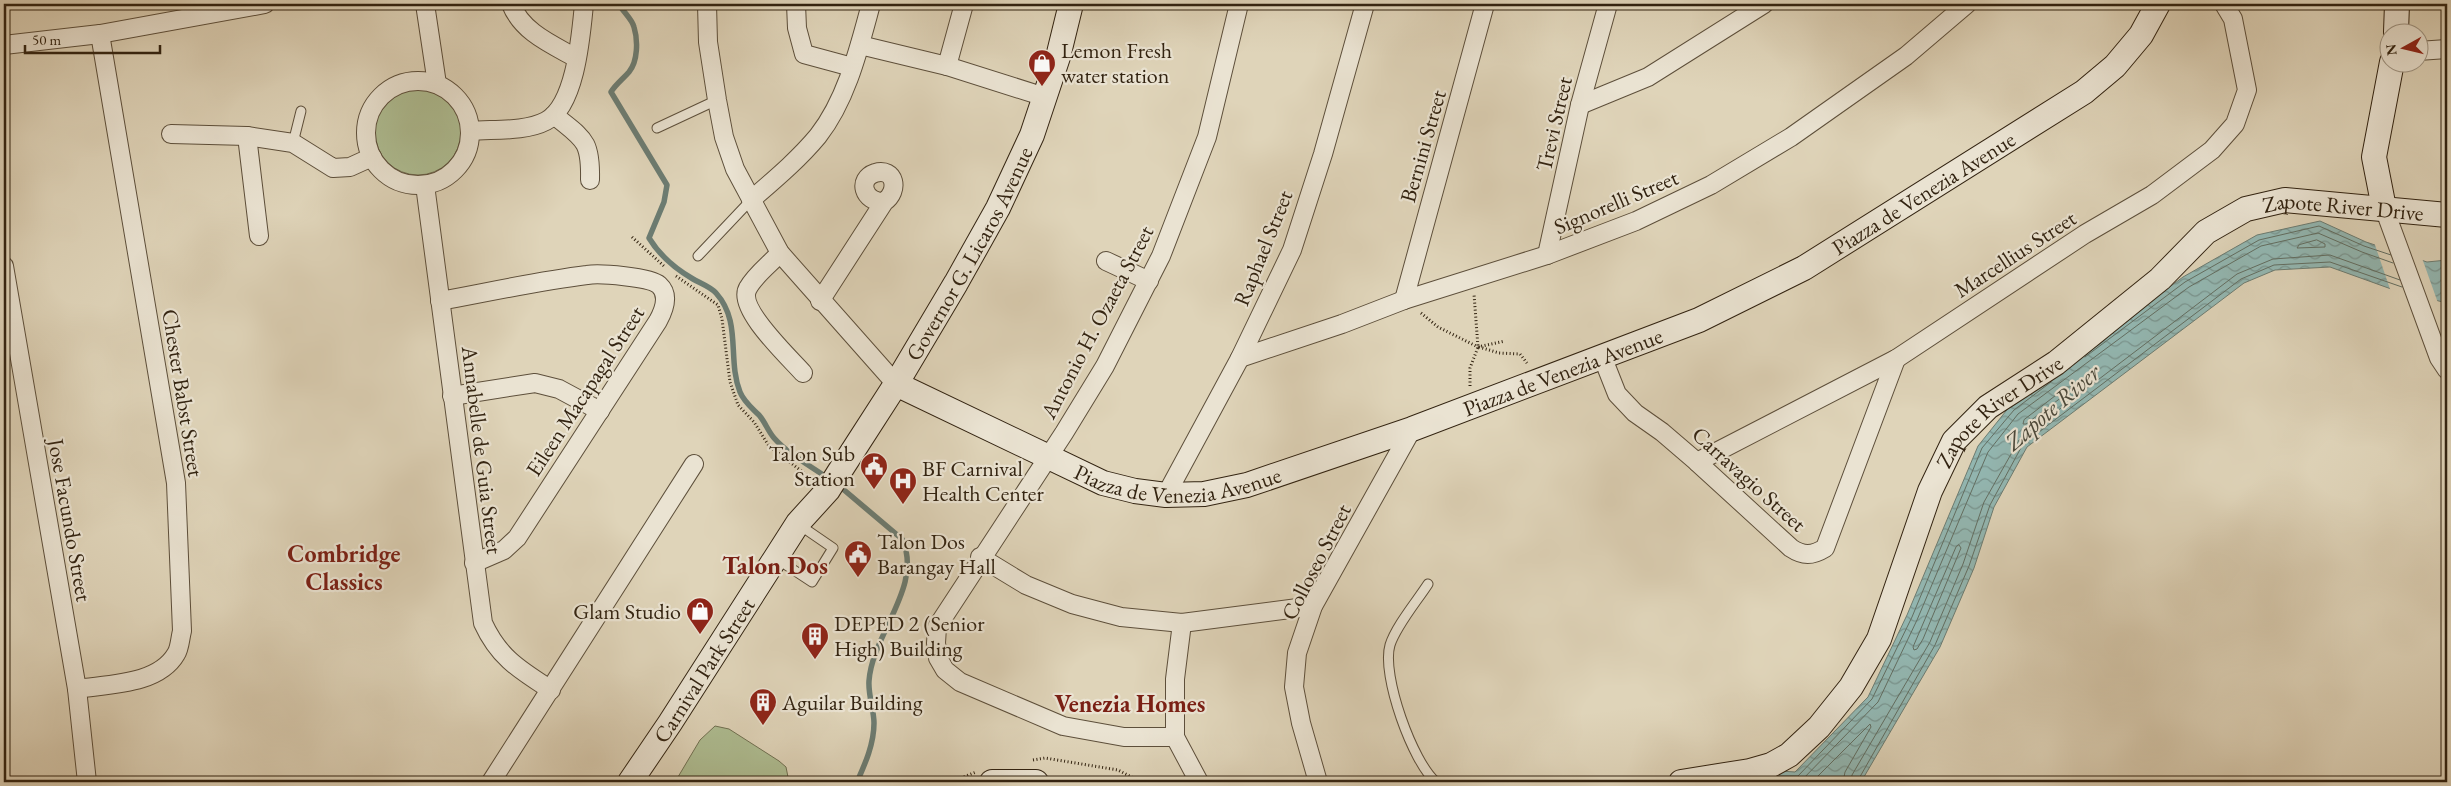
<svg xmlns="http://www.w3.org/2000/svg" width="2451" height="786" viewBox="0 0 2451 786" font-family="'EB Garamond',serif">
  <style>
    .green { fill: #aebd92; stroke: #707052 }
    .water { fill: url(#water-waves); stroke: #6c7c72 }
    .pier { fill: #dfd4b9 }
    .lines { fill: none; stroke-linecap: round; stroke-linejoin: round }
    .shore { stroke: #626e62; stroke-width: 1 }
    .stream { stroke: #6c7c72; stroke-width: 5.5 }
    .lane-casing { stroke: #5d4f3b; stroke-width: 11 }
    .street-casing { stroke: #5d4f3b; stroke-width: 20 }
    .secondary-casing { stroke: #322311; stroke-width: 26 }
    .path { stroke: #322311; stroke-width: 3; stroke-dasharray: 1 2.5; stroke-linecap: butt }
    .lane { stroke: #eae3d2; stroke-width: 9 }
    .street { stroke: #eae3d2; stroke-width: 18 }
    .secondary { stroke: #eae3d2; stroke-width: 24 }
    .labels { text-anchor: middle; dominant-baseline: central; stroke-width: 4.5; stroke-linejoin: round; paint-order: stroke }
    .poi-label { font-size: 22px; fill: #322311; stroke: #eae3d2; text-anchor: start }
    .street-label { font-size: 22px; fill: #322311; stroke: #eae3d2 }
    .water-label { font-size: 24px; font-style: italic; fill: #4a483a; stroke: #eae3d2 }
    .neighbourhood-label { font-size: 24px; font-weight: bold; fill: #7a1f14; stroke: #eae3d2 }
    .quarter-label { font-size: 25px; font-weight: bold; fill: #7a1f14; stroke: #eae3d2 }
  </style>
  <defs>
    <pattern id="water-waves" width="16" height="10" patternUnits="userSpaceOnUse" patternTransform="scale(1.25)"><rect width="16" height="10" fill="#93b8b3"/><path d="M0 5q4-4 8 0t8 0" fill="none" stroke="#799590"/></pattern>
  </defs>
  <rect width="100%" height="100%" fill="#dfd4b9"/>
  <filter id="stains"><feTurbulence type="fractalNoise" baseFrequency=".004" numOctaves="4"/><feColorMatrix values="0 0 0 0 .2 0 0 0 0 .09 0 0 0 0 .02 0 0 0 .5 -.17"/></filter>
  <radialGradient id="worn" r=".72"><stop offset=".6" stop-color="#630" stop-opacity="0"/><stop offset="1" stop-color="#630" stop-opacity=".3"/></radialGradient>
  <g class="green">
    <circle cx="418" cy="132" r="43"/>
    <polygon points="715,726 729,729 779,761 786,767 789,782 675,782 700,740"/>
  </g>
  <polygon class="water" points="2320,221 2366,242 2427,262 2447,260 2447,303 2394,290 2330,267 2275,270 2244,283 2027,447 1994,507 1974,568 1940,647 1861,782 1687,782 1766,770 1795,772 1868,697 1907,615 1978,446 2010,406 2183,277 2257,235"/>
  <polygon class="pier" points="2374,242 2422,258 2438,303 2391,292"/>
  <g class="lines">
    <g class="shore">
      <polygon points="2317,240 2325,244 2325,247 2297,248 2299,245"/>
      <polyline points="2085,357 2185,282 2259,240 2319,226 2364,246 2391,255"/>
      <polygon points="2067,387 2071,387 2070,391 2026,424 2023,424 2024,420"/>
      <polygon points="1959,545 1961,548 1923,639 1917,649 1914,650 1913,647 1956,547"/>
      <polyline points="1778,776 1798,776 1872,699 1912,617 1982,448 2014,410 2051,382"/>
      <polyline points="1800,782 1878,702 1917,620 1988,452 2018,414 2189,287 2261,246 2318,233 2362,252 2393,263"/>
      <polyline points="1812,782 1870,724 1871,727 1845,772 1843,782"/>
      <polyline points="1851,782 1852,775 1930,642 1963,564 1984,502 2019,440 2237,274 2273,259 2330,255 2400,280"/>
      <polyline points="1857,782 1935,645 1969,566 1990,505 2023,444 2241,279 2274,265 2330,262 2402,287"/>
    </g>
    <g class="stream">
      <path d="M619,4c4,8 13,15 15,23 4,13 4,34 -5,45 -6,7 -13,12 -18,20l56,93 -3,17 -15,36c11,18 25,30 44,41 7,4 18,8 23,14 26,29 11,66 24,99 4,10 12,16 19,23 6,7 9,16 15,23 15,17 37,28 55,41"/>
      <path d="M837,484l65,55c22,47 -30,95 -33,142 -1,14 5,29 5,42 0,21 -9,41 -17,59"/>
    </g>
    <g class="lane-casing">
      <g id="lane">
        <polyline points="657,128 717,100"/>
        <polyline points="293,143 301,111"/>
        <polyline points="698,256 751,200"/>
        <polyline points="777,559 812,582 833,548 798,524"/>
        <path d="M1428,584c-11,17 -32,42 -38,61 -9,30 23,118 46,137"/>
      </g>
    </g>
    <g class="street-casing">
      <g id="street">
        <polyline points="425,4 437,84"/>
        <path d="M511,4c11,28 40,40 65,54"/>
        <polyline points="707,4 708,42 717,100 724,137 735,169 780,253 896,384"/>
        <polyline points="796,4 797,28 804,54 852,67"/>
        <polyline points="4,45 100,34 265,4"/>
        <polyline points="860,45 947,66 1045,97"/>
        <polyline points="2418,51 2447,49"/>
        <polyline points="947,66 964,4"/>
        <circle cx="418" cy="133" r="52"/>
        <polyline points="1580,105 1648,77 1764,4"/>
        <path d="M554,115c29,24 37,24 36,65"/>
        <path d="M470,131c24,-2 55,1 76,-10 30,-16 35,-87 38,-117"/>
        <polyline points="171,134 247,136 293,143 333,168 350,167 372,157"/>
        <polyline points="247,136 259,236"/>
        <path d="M425,185l58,438c16,35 37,47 68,67"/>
        <path d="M751,200c23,-20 47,-40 67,-64 29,-37 41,-88 53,-132"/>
        <polyline points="2384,208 2439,358 2447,370"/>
        <path d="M780,253c-10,11 -25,22 -32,35 -12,20 41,69 55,85"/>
        <polyline points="1547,255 1580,105 1608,4"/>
        <polyline points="1106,261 1149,281"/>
        <polyline points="4,266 77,689 87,782"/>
        <polyline points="1404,300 1485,4"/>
        <path d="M440,301c49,-9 98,-20 147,-26 13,-2 63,2 72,10 11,10 5,25 -1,36l-141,217 -13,12 -30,13"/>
        <path d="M820,301l64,-99c16,-11 11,-35 -9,-29 -18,6 -12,29 9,29"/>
        <path d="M1602,356l15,38 18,19 27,19 35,30 94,86c12,8 21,8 34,0l71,-189"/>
        <polyline points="1240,358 1342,324 1404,300 1547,255 1636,221 1711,185 1791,137 1906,56 1967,4"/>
        <polyline points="452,396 535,383 559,389 600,411"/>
        <polyline points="1697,462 1896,359 2085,234 2152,195 2212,150 2235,124 2247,90 2233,19 2224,4"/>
        <polyline points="1166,495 1240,358 1292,250 1323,154 1365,4"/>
        <polyline points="980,557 1026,585 1072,604 1121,617 1182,623 1313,606"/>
        <polyline points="1182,623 1175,679 1175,737 1199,782"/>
        <path d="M77,689c31,-5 81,-4 99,-35 4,-6 4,-16 6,-23l-6,-148 -76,-449"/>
        <polyline points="1175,737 1124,737 1063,726 960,682 945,670 938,658 936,643 937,627 1064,433 1105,366 1161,256 1207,137 1239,4"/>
        <polyline points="491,782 694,464"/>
        <polyline points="1318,782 1301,723 1294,687 1297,653 1313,606 1412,429"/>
      </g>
    </g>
    <g class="secondary-casing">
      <g id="secondary">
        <polyline points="2396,32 2397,4"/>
        <polyline points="2384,208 2374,157 2392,62"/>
        <path id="s1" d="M896,384l207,99 32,8 31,4 38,-1 43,-9 165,-56 287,-109 105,-52 280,-176 31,-26 26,-31 17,-31"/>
        <path id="s2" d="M630,782l40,-59 128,-200 30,-33 10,-16 58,-90 60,-101 42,-75 34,-73 26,-78 13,-53"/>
        <polyline points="992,782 1036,782"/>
        <path id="s3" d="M1681,782l69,-11 21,-6 18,-10 30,-28 32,-40 28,-48 51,-148 24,-50 34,-34 68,-44 104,-84 46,-47 40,-23 39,-9 162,15"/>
      </g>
    </g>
    <g class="path">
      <polyline points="632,237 665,267"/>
      <polyline points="676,276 718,305 722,319 730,382 738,405 754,422 769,446 813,480"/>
      <polyline points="1421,313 1438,327 1478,347 1505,341"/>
      <polyline points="1479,347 1499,353 1520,354 1527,363"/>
      <polyline points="1470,386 1470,368 1478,347 1474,294"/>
      <polyline points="1033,760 1045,758 1118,770 1141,782"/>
      <polyline points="951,782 976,772"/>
    </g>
    <use href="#lane" class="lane"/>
    <use href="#street" class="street"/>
    <use href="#secondary" class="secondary"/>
  </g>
  <defs>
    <g id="shop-pin" transform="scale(1.4375)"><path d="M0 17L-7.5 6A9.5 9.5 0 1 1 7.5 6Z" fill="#8f2418" stroke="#eae3d2"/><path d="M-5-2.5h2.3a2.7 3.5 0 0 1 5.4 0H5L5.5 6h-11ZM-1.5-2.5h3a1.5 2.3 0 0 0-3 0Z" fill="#fff"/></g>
    <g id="civic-pin" transform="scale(1.4375)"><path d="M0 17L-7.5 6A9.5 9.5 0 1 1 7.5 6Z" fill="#8f2418" stroke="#eae3d2"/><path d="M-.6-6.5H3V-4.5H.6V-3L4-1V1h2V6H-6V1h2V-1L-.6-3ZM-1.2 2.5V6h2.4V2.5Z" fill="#fff"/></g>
    <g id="hospital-pin" transform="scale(1.4375)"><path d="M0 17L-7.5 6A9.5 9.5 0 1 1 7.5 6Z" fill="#8f2418" stroke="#eae3d2"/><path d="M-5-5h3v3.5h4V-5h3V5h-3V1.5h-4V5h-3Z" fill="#fff"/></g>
    <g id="building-pin" transform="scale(1.4375)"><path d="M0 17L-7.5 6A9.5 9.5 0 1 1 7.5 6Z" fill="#8f2418" stroke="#eae3d2"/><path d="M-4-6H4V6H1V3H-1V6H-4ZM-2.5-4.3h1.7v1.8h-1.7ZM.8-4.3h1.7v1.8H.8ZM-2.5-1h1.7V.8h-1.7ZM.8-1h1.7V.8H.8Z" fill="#fff"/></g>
  </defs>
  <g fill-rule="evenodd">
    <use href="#shop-pin" x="1042" y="63"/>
    <use href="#civic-pin" x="874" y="466"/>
    <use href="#hospital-pin" x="903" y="481"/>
    <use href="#civic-pin" x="858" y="554"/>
    <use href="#shop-pin" x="700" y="611"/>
    <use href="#building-pin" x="815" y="636"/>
    <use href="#building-pin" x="763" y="702"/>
  </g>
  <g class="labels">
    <g class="poi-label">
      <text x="1061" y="50">Lemon Fresh<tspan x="1061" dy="25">water station</tspan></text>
      <text x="855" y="453" text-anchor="end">Talon Sub<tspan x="855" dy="25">Station</tspan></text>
      <text x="922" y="468">BF Carnival<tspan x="922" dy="25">Health Center</tspan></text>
      <text x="877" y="541">Talon Dos<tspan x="877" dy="25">Barangay Hall</tspan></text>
      <text x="681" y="611" text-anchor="end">Glam Studio</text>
      <text x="834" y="623">DEPED 2 (Senior<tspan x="834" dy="25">High) Building</tspan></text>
      <text x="782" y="702">Aguilar Building</text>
    </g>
    <g class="street-label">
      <text transform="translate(1554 124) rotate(-77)">Trevi Street</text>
      <text transform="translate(1423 146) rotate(-74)">Bernini Street</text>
      <text stroke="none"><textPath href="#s1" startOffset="1115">Piazza de Venezia Avenue</textPath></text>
      <text transform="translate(1616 202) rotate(-23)">Signorelli Street</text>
      <text stroke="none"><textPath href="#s3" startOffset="945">Zapote River Drive</textPath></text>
      <text transform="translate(1263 248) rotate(-68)">Raphael Street</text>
      <text stroke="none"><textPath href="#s2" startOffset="629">Governor G. Licaros Avenue</textPath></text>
      <text transform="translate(2015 254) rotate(-33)">Marcellius Street</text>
      <text transform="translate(1097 322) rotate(-62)">Antonio H. Ozaeta Street</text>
      <text stroke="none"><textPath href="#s1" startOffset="711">Piazza de Venezia Avenue</textPath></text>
      <text transform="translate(585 391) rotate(-57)">Eileen Macapagal Street</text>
      <text transform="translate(183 393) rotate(81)">Chester Babst Street</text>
      <text stroke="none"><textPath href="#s3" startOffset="525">Zapote River Drive</textPath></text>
      <text transform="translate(482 450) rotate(83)">Annabelle de Guia Street</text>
      <text stroke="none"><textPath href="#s1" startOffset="305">Piazza de Venezia Avenue</textPath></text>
      <text transform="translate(1749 479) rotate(42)">Carravagio Street</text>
      <text transform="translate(70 520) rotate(80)">Jose Facundo Street</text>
      <text transform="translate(1316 562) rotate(-63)">Colloseo Street</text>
      <text stroke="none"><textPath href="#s2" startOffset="134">Carnival Park Street</textPath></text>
    </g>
    <g class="water-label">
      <text transform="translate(2052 407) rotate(-41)">Zapote River</text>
    </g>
    <g class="neighbourhood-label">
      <text x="344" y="553">Combridge<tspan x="344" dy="28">Classics</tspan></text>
      <text x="1130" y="703">Venezia Homes</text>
    </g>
    <g class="quarter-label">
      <text x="775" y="565">Talon Dos</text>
    </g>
  </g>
  <rect width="2451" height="786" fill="none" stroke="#dfd4b9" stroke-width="20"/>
  <rect x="5" y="5" width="2441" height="776" fill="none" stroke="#322311" stroke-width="2.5"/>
  <rect x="10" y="10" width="2431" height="766" fill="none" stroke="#322311"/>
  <g transform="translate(2404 48) rotate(262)"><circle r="24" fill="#eae3d2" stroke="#a09685"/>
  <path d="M0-4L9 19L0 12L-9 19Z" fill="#8f2418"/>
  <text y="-8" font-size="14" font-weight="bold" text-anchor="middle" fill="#322311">N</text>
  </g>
  <path d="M25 45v8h135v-8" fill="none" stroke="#322311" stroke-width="2.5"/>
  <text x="32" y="45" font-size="15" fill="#322311" stroke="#eae3d2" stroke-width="4" paint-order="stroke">50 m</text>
  <rect width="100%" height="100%" filter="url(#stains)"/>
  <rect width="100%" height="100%" fill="url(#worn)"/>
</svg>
